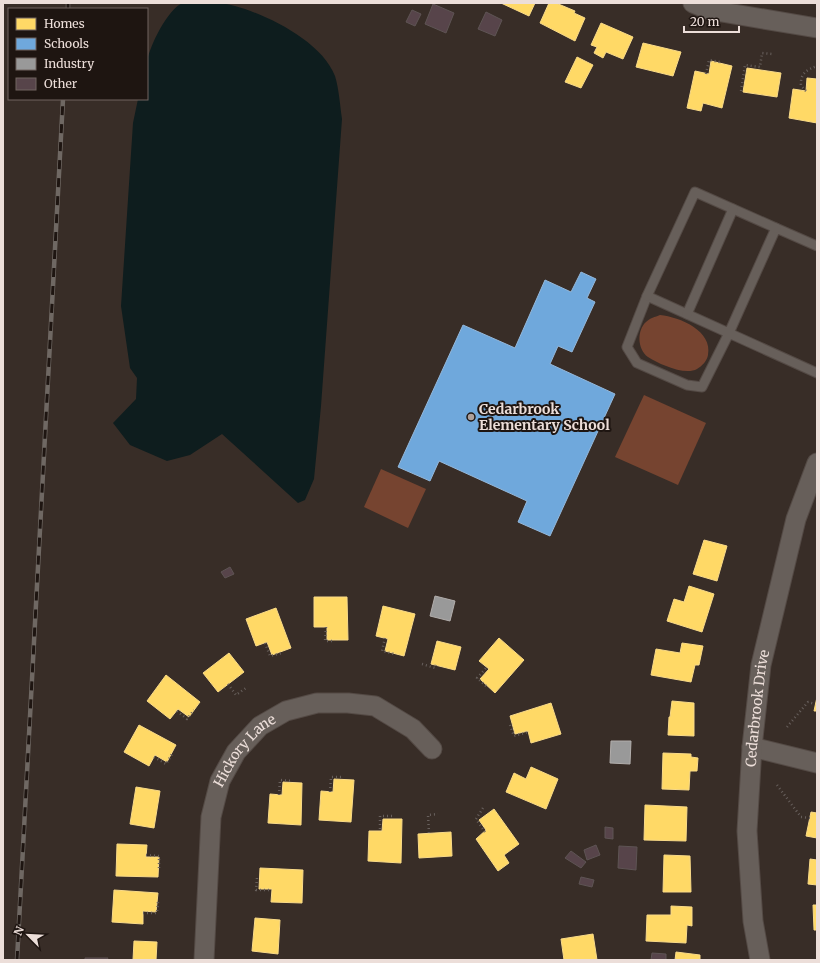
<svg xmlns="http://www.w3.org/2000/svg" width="820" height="963" viewBox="0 0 820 963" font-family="Merriweather,serif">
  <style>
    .green { fill: #764430 }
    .water { fill: #0e1d1e }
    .homes { fill: #ffd966; stroke: #f9da88 }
    .schools { fill: #6fa8dc; stroke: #94b8db }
    .industry { fill: #999; stroke: #b2aeac }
    .building { fill: #57444a; stroke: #5e5454 }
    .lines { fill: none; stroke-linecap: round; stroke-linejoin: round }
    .lane-casing { stroke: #544a45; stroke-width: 11 }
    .street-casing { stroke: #544a45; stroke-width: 21 }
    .path { stroke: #68605d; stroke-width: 2.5; stroke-dasharray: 1 3; stroke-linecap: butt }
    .lane { stroke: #675f5a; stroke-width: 9 }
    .street { stroke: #675f5a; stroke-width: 19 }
    .rail-casing { stroke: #6f6863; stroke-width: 4.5 }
    .rail { stroke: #1e1511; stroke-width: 3; stroke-dasharray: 9; stroke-linecap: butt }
    .poi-dot { fill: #ada09b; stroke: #1e1511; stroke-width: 1.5 }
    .labels { text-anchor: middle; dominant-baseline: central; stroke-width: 4; stroke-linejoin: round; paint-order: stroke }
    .poi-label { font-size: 14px; font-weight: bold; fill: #ecded9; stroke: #1e1511; text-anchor: start }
    .street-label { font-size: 14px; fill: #ecded9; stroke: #1e1511 }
  </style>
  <rect width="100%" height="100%" fill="#382d27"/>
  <g class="green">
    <path d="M660,315c20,2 53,16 48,40 -1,6 -6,11 -11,14 -12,7 -38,-5 -49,-12 -11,-8 -11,-27 -2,-35 4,-4 9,-5 14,-7z"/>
    <polygon points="644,395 706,423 678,485 615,457"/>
    <polygon points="381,469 426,489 408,528 364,507"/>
  </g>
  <path class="water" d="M183,3c16,0 35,-2 52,3 33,9 87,36 100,70 4,13 5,29 7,43l-21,287 -7,73 -9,21 -7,3 -76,-69 -32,21 -23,6 -37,-16 -17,-22 23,-24 1,-21 -7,-10 -9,-62 12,-183 5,-24h9c0,-12 -1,-25 0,-37 2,-15 21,-54 36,-59z"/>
  <g class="homes">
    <polygon points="501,3 535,3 529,16"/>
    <polygon points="549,3 556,3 575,11 574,13 585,18 575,41 540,23"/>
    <polygon points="601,23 633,37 623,59 606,52 603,58 594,53 597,47 591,45"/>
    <polygon points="643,43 681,52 673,76 636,67"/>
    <polygon points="577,57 593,65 581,88 565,82"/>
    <polygon points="711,61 732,66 722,108 703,103 701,111 687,108 695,71 709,74"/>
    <polygon points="747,68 781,73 777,97 743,92"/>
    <polygon points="807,78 817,79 817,123 789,118 793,89 806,91"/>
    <polygon points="704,540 727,546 717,581 693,574"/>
    <polygon points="689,586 714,594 702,632 667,621 674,599 684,602"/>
    <polygon points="314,597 347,597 348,640 327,640 327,627 314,627"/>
    <polygon points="383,606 415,614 404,656 385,651 388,639 376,636"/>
    <polygon points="276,608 291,648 272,655 267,642 256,646 246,619"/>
    <polygon points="499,638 524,660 495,693 480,679 489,669 479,661"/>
    <polygon points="437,641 461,647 455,670 431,664"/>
    <polygon points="682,643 703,646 699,665 695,665 691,682 651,675 656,649 680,653"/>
    <polygon points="229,653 244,672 218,692 203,673"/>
    <polygon points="166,675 200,702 189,717 178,709 170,719 147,701"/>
    <polygon points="817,697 817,711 814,711"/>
    <polygon points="672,701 694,703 694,736 668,735 669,717 670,717"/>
    <polygon points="551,703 561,734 531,743 528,731 515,734 510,716"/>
    <polygon points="139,725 176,745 167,762 155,755 149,766 124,752"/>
    <polygon points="663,753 691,754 691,757 698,758 697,771 690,771 689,790 662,789"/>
    <polygon points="531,767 558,779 546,809 506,792 514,773 526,779"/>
    <polygon points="334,779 354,780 351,822 319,820 321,791 333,792"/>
    <polygon points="283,782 302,783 301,825 268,823 270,794 282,795"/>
    <polygon points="136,787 160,791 154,828 130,824"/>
    <polygon points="645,805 687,807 686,841 644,840"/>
    <polygon points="494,809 519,844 504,855 509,863 498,871 476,839 486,830 479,820"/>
    <polygon points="811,812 817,813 817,838 806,836"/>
    <polygon points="383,819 402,819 401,863 368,861 369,831 382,831"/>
    <polygon points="451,832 452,856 419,858 418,834"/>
    <polygon points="117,844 147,845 146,857 159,857 158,877 116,876"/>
    <polygon points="664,855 690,856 691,892 663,892"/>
    <polygon points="810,859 817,860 817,885 808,884"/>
    <polygon points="260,868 303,870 302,903 271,902 272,889 259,889"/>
    <polygon points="114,890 158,893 156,912 143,911 143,924 112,922"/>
    <polygon points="813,905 817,905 817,930 814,930"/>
    <polygon points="671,906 692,907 692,926 687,925 686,943 646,941 647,915 671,915"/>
    <polygon points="255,918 280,920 278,954 252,951"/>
    <polygon points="593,934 597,960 564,960 561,939"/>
    <polygon points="134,941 157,942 156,960 133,960"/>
    <polygon points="676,952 700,955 700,960 675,960"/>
  </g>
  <polygon class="schools" points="581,272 596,279 587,298 595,302 572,352 558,346 550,364 615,394 550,536 518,522 527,501 439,461 430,481 398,467 463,325 515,348 545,280 571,292"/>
  <g class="industry">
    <polygon points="435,596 455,601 450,621 430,616"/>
    <polygon points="611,741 631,741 630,764 610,763"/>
  </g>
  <g class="building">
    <polygon points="433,4 454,13 446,33 425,24"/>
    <polygon points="412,10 421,14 415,26 406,22"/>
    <polygon points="486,12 502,20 495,36 478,29"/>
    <polygon points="230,567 234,574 225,578 221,572"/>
    <polygon points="605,827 613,828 613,839 605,838"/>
    <polygon points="596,845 600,855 587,860 584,850"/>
    <polygon points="619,846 637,847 636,870 618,868"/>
    <polygon points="571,851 586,862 581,868 565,858"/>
    <polygon points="581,877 594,880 592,887 579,884"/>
    <polygon points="652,953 666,954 666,960 651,960"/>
    <polygon points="85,958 108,958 107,960 85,960"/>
  </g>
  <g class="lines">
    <g class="lane-casing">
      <g id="lane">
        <polyline points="817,246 776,228 729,333 702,387 687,385 637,363 627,347 647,296 817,373"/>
        <polyline points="647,296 695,192 776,228"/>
        <polyline points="687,314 733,209"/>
      </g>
    </g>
    <g class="street-casing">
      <g id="street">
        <polyline points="693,3 710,10 817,28"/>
        <polyline points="752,747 817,763"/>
        <path id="s1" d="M204,960l7,-143 9,-36 16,-29 24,-26 26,-15 31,-8h31l27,3 38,23 19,20"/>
        <path id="s2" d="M760,960l-7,-39 -6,-90 5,-84 9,-82 35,-146 21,-56"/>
      </g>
    </g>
    <g class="path">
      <polyline points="706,74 709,60 720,62"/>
      <polyline points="741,91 745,65 760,67 762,53 772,54"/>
      <path d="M806,91l-5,-5c-1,-12 5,-16 16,-20"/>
      <polyline points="326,627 325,641 335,641"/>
      <polyline points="385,638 382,651 394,654"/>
      <polyline points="265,643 270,656 282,653"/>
      <polyline points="422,664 435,668 436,665"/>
      <polyline points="228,684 236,695 246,688"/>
      <polyline points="486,686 477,678 487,667"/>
      <polyline points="177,711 187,719 194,710"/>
      <polyline points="510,725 514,736 528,732"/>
      <polyline points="787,727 808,702 815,704"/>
      <polyline points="154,757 166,764 172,754"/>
      <polyline points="777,785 801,817 810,818"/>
      <polyline points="330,792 331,777 343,777"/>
      <polyline points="279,795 280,780 292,781"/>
      <polyline points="483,808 476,819 485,832"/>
      <polyline points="380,829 380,816 392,816"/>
      <polyline points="429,833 428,815 438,814"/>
      <polyline points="146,855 159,856 159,868"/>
      <polyline points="257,878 256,890 272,890"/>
      <polyline points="143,913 157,913 158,902"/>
    </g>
    <use href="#lane" class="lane"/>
    <use href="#street" class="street"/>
    <g class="rail-casing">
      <g id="rail">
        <polyline points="68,9 68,3"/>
        <polyline points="17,960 63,99"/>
      </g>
    </g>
    <use href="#rail" class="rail"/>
  </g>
  <circle class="poi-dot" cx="471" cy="417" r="4"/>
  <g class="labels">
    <g class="poi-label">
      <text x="479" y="409">Cedarbrook<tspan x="479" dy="16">Elementary School</tspan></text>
    </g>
    <g class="street-label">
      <text stroke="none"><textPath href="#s2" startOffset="253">Cedarbrook Drive</textPath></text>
      <text stroke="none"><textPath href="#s1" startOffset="220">Hickory Lane</textPath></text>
    </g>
  </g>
  <rect width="820" height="963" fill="none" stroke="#ecded9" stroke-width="8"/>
  <rect x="8" y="8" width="140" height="92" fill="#1e1511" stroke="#706561"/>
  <rect x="16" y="18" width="20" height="12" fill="#ffd966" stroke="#706561"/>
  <text x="44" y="28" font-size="12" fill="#ecded9">Homes</text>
  <rect x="16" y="38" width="20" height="12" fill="#6fa8dc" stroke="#706561"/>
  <text x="44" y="48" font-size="12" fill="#ecded9">Schools</text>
  <rect x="16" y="58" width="20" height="12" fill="#999999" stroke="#706561"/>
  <text x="44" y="68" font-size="12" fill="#ecded9">Industry</text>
  <rect x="16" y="78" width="20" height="12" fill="#57444a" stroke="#706561"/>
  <text x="44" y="88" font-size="12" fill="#ecded9">Other</text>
  <g transform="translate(28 935) rotate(294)" stroke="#1e1511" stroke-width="3" paint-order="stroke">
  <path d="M0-3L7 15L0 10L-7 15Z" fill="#ecded9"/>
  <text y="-6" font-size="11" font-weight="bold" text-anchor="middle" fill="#ecded9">N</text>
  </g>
  <path d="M684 26v6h55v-6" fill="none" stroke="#ecded9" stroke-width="2"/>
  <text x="690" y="26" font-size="12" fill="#ecded9" stroke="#1e1511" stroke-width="3" paint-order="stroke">20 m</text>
</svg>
